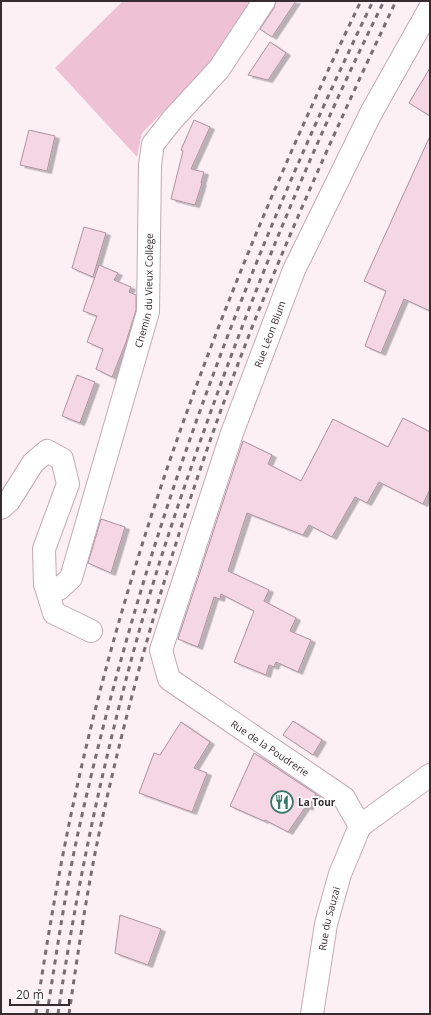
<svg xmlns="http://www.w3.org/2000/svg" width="431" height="1015" viewBox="0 0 431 1015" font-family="'Open Sans',sans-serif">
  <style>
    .green { fill: #eec1d4 }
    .building { fill: #f4d7e3; stroke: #ad929d; filter: url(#shadow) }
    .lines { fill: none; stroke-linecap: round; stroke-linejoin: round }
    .minor-casing { stroke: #c4a9b4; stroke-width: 24 }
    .minor { stroke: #fff; stroke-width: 22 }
    .rail { stroke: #786d72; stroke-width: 3; stroke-dasharray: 5 5; stroke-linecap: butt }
    .labels { text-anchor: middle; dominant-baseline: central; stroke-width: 3.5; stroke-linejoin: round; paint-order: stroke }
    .street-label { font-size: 10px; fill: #362b30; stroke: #fff }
    .poi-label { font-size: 10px; font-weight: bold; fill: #362b30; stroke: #fff; text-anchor: start }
  </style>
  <defs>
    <filter id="shadow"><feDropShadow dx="4.5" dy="2.5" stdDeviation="0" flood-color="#0004"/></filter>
  </defs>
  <rect width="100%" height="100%" fill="#fcf0f5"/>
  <polygon class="green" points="123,1 253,1 209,65 142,133 137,157 55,68"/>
  <g class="building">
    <polygon points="276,1 296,1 272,37 260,29 274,8"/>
    <polygon points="270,42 286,53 268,80 248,75"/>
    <polygon points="430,68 430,116 409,103"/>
    <polygon points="194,120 210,127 191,169 204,172 201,183 202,183 195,205 171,199 183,151 181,150"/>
    <polygon points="29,130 55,136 47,171 20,165"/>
    <polygon points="430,136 430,311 404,299 381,353 365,346 386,291 364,281"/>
    <polygon points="84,227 106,233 93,277 72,268"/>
    <polygon points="99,265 118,273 114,280 131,287 129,292 136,295 136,310 126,342 112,377 96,369 103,349 87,342 97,316 83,311"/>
    <polygon points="77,375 95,382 80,423 62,416"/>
    <polygon points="403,418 430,432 430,489 423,504 379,482 367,503 355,497 332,537 309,525 303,535 247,513 228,571 269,590 264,601 296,618 290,631 311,640 298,672 276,662 274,667 269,665 266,675 234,662 254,611 221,594 220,599 214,597 198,647 178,639 243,441 272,455 268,464 301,481 333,419 388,447"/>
    <polygon points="101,519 125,527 111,573 88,563"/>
    <polygon points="293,721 322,740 313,755 283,735"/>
    <polygon points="181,722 210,742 194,768 207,773 192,812 139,793 154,753 160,755"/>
    <polygon points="254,753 316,794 308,808 306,806 288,832 265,820 264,821 230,806"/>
    <polygon points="120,915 161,929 148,965 115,953"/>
  </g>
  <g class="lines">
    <g class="minor-casing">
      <g id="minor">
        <polyline points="1,508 9,501 33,463 47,451 62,459 68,484 44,549 45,584 54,613 91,631"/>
        <path id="s1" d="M45,584l14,5 12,-11 77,-266 2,-147 3,-21 19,-24 47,-51 45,-68"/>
        <path id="s2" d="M360,826l-16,-28 -175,-119 -8,-29 71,-217 62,-163 77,-157 59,-105"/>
        <polyline points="360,826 430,775"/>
        <path id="s3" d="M312,1014l14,-90 14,-50 20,-48"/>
      </g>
    </g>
    <use href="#minor" class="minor"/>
    <g class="rail">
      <path d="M36,1014c13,-87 28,-173 48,-258 61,-260 161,-515 277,-755"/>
      <path d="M47,1014c10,-64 19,-128 33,-190 64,-287 165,-559 293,-823"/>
      <path d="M58,1014c18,-124 44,-247 77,-368 24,-88 54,-174 85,-260 48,-131 102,-260 164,-385"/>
      <path d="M69,1014c9,-62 18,-124 31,-185 37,-170 88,-337 151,-499 44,-111 94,-221 145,-329"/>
    </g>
  </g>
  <defs>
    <g id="restaurant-ring" transform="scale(1.15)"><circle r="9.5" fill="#fff" stroke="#35786a" stroke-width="1.5"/><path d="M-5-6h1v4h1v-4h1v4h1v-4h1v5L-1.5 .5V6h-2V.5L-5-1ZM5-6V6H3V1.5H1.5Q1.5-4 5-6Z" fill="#35786a"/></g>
  </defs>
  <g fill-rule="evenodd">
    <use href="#restaurant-ring" x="282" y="802"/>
  </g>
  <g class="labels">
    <g class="street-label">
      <text stroke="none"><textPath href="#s1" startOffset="329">Chemin du Vieux Collège</textPath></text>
      <text stroke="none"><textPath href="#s2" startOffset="608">Rue Léon Blum</textPath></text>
      <text transform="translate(270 748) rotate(34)">Rue de la Poudrerie</text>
      <text stroke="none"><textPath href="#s3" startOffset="97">Rue du Sauzai</textPath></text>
    </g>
    <g class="poi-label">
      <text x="298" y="802">La Tour</text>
    </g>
  </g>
  <rect width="431" height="1015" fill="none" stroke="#362b30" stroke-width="4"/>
  <path d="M10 999v6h59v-6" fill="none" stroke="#362b30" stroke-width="2"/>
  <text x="16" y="999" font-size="12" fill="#362b30" stroke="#ffffff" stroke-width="3" paint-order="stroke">20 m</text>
</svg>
